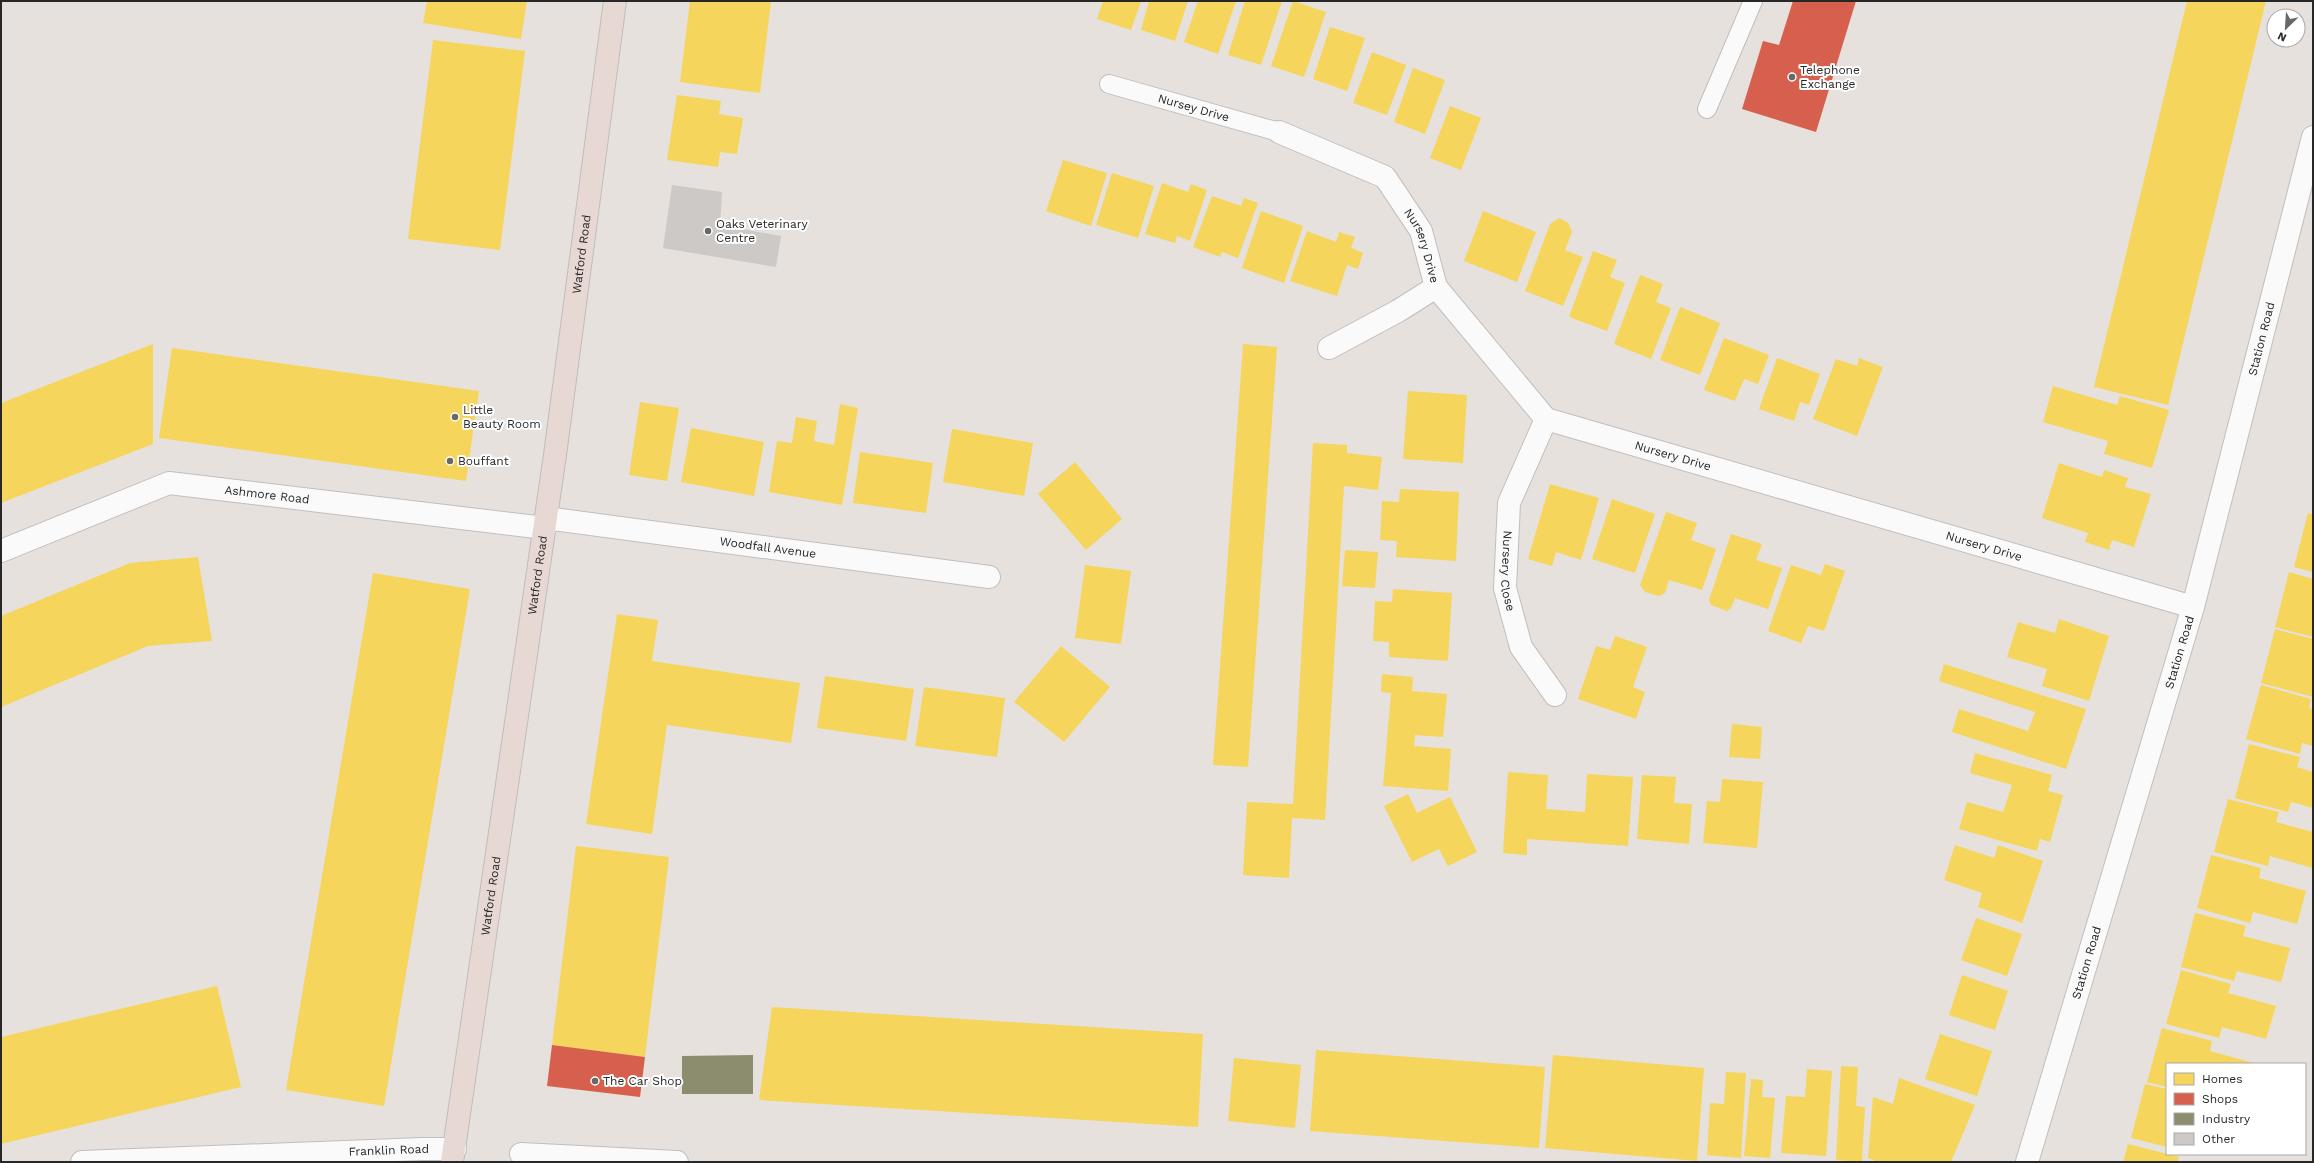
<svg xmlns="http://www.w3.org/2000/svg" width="2314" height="1163" viewBox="0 0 2314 1163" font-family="'Work Sans',sans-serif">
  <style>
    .homes { fill: #f6d55c }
    .shops { fill: #d6604d }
    .industry { fill: #8c8c6e }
    .building { fill: #ccc9c6 }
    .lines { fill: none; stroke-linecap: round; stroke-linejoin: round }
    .lane-casing { stroke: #c0bebe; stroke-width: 20 }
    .street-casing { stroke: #c0bebe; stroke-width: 24 }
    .secondary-casing { stroke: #c0bebe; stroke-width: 24 }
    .highway-casing { stroke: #bfbdbb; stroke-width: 24 }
    .lane { stroke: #fbfafa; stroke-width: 18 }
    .street { stroke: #fbfafa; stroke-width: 22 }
    .secondary { stroke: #fbfafa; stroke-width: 22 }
    .highway { stroke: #e7d8d3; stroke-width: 22 }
    .poi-dot { fill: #6a6866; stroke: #fff; stroke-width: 1.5 }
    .labels { text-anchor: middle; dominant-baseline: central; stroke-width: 4; stroke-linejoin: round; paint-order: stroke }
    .poi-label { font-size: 12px; fill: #272727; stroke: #fff; text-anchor: start }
    .street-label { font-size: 12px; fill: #272727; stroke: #fff }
  </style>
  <rect width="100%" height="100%" fill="#e6e1dc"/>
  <g class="homes">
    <polygon points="427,1 527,1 521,39 423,23"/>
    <polygon points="690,1 771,1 760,93 680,82"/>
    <polygon points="1103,1 1141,1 1131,30 1097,19"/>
    <polygon points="1149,1 1188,1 1175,41 1141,30"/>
    <polygon points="1198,1 1236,1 1218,54 1184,42"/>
    <polygon points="1245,1 1282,1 1261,65 1228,55"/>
    <polygon points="1293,1 1326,12 1304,77 1271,66"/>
    <polygon points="2187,1 2266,1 2168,405 2094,387"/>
    <polygon points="1330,27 1365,38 1347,91 1313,79"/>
    <polygon points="433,40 525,51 500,250 408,239"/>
    <polygon points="1372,52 1406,65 1387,115 1353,103"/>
    <polygon points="1413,68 1445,80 1425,134 1394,122"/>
    <polygon points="677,95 721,101 719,114 743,118 737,154 720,152 718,167 667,160"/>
    <polygon points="1450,106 1481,118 1461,170 1430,158"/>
    <polygon points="1063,160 1107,173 1091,226 1046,211"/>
    <polygon points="1112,173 1154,186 1138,238 1096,225"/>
    <polygon points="1162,183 1188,192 1191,184 1207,190 1190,241 1177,236 1175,243 1145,234"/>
    <polygon points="1212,196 1241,206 1244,198 1258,203 1238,258 1222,252 1220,257 1193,247"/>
    <polygon points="1261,211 1303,226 1284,283 1242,268"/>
    <polygon points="1483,211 1536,232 1517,282 1464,261"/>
    <polygon points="1559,218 1568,223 1572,232 1565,250 1583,257 1563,306 1525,291 1550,224"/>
    <polygon points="1307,231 1336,242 1339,232 1355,237 1351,248 1363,253 1358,269 1347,265 1337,296 1290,281"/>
    <polygon points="1593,251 1617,260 1610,277 1625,283 1607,331 1569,317"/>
    <polygon points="1640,275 1663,284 1656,302 1671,308 1651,359 1614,344"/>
    <polygon points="1680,307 1720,323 1700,375 1660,360"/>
    <polygon points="1724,338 1769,355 1758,384 1744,379 1735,401 1704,390"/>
    <polygon points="153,344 153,444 1,503 1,403"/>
    <polygon points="1243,344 1277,347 1248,767 1213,765"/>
    <polygon points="172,348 479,391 466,481 159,438"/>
    <polygon points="1777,358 1820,374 1809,405 1800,402 1794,421 1759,409"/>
    <polygon points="1859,358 1883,367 1857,436 1813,419 1836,359 1857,366"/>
    <polygon points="2053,386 2117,405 2120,396 2169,410 2152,468 2104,454 2108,441 2043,422"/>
    <polygon points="1408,391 1467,395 1463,463 1403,459"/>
    <polygon points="640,402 679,408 667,481 629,475"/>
    <polygon points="840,404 858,408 842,505 769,492 777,441 792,443 796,417 817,421 814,441 834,445"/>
    <polygon points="691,428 764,442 754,496 681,482"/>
    <polygon points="952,429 1033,443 1024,496 943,482"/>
    <polygon points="1313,443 1347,445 1347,453 1382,457 1378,490 1344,486 1325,820 1292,818 1289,878 1243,875 1247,802 1293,804"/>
    <polygon points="860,452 933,463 926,513 853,503"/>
    <polygon points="1075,462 1122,519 1086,550 1038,494"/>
    <polygon points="2059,463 2102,477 2104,470 2128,478 2125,487 2151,494 2134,547 2112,540 2109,550 2085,542 2088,533 2042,518"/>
    <polygon points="1550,484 1599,498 1581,560 1556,552 1552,566 1528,559"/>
    <polygon points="1400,489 1459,492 1456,561 1396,557 1397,541 1380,540 1382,501 1399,502"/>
    <polygon points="1612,499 1655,514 1635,573 1592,559"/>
    <polygon points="1666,512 1697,523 1691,540 1716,549 1702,590 1669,580 1665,593 1659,596 1645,592 1640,585"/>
    <polygon points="2308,513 2313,515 2313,572 2294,567"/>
    <polygon points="1731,534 1762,544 1756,560 1782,568 1768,609 1735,598 1731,608 1727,611 1711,605 1709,600"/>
    <polygon points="1345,550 1378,552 1375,588 1342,586"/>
    <polygon points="198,557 212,641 148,646 1,707 1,616 130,563"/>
    <polygon points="1825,564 1845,571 1824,631 1808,626 1801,643 1768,631 1791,565 1821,575"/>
    <polygon points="1085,565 1131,571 1121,644 1075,638"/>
    <polygon points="2289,572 2313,579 2313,637 2275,627"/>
    <polygon points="373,573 470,589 384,1106 286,1090"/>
    <polygon points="1393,589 1452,593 1448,661 1389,657 1389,642 1373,641 1375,601 1392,602"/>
    <polygon points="617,614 658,620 652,661 800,683 791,743 667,725 652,834 586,824"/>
    <polygon points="2059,619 2109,636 2089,701 2042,686 2047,669 2007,657 2018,622 2055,633"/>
    <polygon points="2275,629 2313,639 2313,697 2261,683"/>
    <polygon points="1615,636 1647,647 1633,687 1645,692 1636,719 1578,699 1596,646 1610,650"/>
    <polygon points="1061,646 1110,687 1064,742 1014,702"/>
    <polygon points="1944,664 2086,709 2066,769 1952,732 1959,709 2028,731 2035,712 1939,681"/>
    <polygon points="1382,674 1413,677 1412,691 1447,694 1443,737 1415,735 1414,746 1451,749 1448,791 1383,786 1391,693 1381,692"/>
    <polygon points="825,676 914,689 906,741 817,728"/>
    <polygon points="2261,685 2311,699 2309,708 2313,710 2313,746 2302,743 2300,754 2246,739"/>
    <polygon points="924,687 1005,698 997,757 915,746"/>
    <polygon points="1732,724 1762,727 1760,759 1729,757"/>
    <polygon points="2249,744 2300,757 2297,767 2313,772 2313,808 2291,802 2288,812 2235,798"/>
    <polygon points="1975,753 2052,775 2048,791 2063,795 2050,842 2040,839 2037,851 1959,829 1967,802 2003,812 2012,785 1970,773"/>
    <polygon points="1508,772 1548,775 1546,809 1585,812 1587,774 1633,777 1628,846 1527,839 1527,855 1503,853"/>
    <polygon points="1642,775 1676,777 1674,803 1692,804 1689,844 1637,839"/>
    <polygon points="1722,779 1763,782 1757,848 1703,843 1707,801 1720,802"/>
    <polygon points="1408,794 1417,813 1450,797 1477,852 1448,866 1439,849 1412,862 1384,806"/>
    <polygon points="2228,799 2279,812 2276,822 2313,832 2313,868 2270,856 2268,866 2214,852"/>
    <polygon points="1955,845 1994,858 1998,845 2043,861 2022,923 1978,907 1982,893 1944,880"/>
    <polygon points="576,846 669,857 645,1057 552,1045"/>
    <polygon points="2211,855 2261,868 2259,878 2306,891 2297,924 2253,912 2250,923 2197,908"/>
    <polygon points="2195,913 2246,926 2243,936 2290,948 2281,982 2237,971 2234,981 2181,967"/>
    <polygon points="1976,918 2022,934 2007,976 1961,960"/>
    <polygon points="2181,970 2231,984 2228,993 2276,1006 2266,1039 2222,1027 2219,1038 2166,1024"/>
    <polygon points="1962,975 2008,991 1995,1030 1949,1015"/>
    <polygon points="217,986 241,1087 1,1144 1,1037"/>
    <polygon points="772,1007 1203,1034 1198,1127 759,1100"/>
    <polygon points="2162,1028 2212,1041 2210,1051 2257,1064 2167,1064 2167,1087 2147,1082"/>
    <polygon points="1940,1034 1992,1051 1977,1096 1925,1079"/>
    <polygon points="1316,1050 1545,1067 1539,1148 1310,1131"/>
    <polygon points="1553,1055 1704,1068 1697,1161 1545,1148"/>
    <polygon points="1234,1058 1301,1065 1295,1128 1228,1121"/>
    <polygon points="1841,1066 1858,1067 1856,1106 1865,1107 1862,1162 1836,1160"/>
    <polygon points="1807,1069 1832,1071 1826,1156 1781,1153 1786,1096 1805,1097"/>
    <polygon points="1726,1072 1746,1073 1741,1158 1707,1155 1710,1103 1724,1104"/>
    <polygon points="1899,1078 1975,1105 1951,1162 1878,1162 1868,1158 1873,1097 1893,1104"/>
    <polygon points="1751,1079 1763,1080 1762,1097 1775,1098 1770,1158 1744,1156"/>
    <polygon points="2145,1084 2167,1089 2167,1147 2131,1138"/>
    <polygon points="2128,1144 2179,1157 2177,1162 2123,1162"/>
  </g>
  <g class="shops">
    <polygon points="1793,1 1856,1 1816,132 1742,109 1763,41 1779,45"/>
    <polygon points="552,1045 645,1057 640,1097 547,1086"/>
  </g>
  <polygon class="industry" points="753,1055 753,1094 682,1094 682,1056"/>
  <polygon class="building" points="672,185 722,192 720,225 781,236 776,267 663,248"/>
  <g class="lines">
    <g class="lane-casing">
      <g id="lane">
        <path id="s1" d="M1109,84l170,48"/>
        <polyline points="1707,109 1753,1"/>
      </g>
    </g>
    <g class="street-casing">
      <g id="street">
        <path id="s2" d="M1279,132l106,45 36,54 15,56 110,132 647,188"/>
        <polyline points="1329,348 1398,311 1436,287"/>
        <path id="s3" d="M1546,419l-37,84 -4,85 16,59 34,48"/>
        <path id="s4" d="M546,518l443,59"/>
        <path id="s5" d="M1,551l168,-68 376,45"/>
        <path id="s6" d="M2027,1162l166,-555 120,-470"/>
      </g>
    </g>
    <g class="secondary-casing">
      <g id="secondary">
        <polyline points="521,1154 677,1162"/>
        <path id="s7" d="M82,1162l340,-13h33"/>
      </g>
    </g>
    <g class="highway-casing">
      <g id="highway">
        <path id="s8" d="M452,1162l103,-707 60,-454"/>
      </g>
    </g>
    <use href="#lane" class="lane"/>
    <use href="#street" class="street"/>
    <use href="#secondary" class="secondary"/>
    <use href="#highway" class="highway"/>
  </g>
  <g class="poi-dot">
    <circle cx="1792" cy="77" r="4"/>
    <circle cx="708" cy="231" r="4"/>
    <circle cx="455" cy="417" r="4"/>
    <circle cx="450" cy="461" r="4"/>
    <circle cx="595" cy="1081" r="4"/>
  </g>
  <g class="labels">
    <g class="poi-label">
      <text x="1800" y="70">Telephone<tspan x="1800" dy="14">Exchange</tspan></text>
      <text x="716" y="224">Oaks Veterinary<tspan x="716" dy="14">Centre</tspan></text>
      <text x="463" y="410">Little<tspan x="463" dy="14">Beauty Room</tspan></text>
      <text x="458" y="461">Bouffant</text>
      <text x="603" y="1081">The Car Shop</text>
    </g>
    <g class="street-label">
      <text stroke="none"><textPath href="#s1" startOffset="88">Nursey Drive</textPath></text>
      <text stroke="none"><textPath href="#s2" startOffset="194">Nursery Drive</textPath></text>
      <text stroke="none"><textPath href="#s8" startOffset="917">Watford Road</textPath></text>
      <text stroke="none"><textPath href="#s6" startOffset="856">Station Road</textPath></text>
      <text stroke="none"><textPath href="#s2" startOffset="542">Nursery Drive</textPath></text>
      <text stroke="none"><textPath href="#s5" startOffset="280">Ashmore Road</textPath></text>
      <text stroke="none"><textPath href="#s2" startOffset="866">Nursery Drive</textPath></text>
      <text stroke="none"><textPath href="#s4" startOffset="224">Woodfall Avenue</textPath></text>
      <text stroke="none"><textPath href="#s3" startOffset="160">Nursery Close</textPath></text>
      <text stroke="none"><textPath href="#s8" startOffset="593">Watford Road</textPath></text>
      <text stroke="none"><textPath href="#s6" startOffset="532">Station Road</textPath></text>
      <text stroke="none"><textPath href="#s8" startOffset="269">Watford Road</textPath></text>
      <text stroke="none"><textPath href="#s6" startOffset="208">Station Road</textPath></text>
      <text stroke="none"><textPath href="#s7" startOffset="307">Franklin Road</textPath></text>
    </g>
  </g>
  <rect width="2314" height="1163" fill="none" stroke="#272727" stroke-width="4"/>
  <rect x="2166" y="1063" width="140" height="92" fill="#ffffff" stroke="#a9a9a9"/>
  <rect x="2174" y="1073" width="20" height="12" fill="#f6d55c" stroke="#a9a9a9"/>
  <text x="2202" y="1083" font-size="12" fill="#272727">Homes</text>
  <rect x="2174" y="1093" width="20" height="12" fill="#d6604d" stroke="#a9a9a9"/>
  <text x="2202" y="1103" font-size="12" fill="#272727">Shops</text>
  <rect x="2174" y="1113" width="20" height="12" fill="#8c8c6e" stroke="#a9a9a9"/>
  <text x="2202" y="1123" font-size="12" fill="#272727">Industry</text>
  <rect x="2174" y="1133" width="20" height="12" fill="#ccc9c6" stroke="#a9a9a9"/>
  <text x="2202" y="1143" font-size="12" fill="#272727">Other</text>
  <g transform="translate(2286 28) rotate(205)"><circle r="19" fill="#ffffff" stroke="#a9a9a9"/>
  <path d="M0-3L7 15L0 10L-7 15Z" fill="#6a6866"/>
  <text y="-6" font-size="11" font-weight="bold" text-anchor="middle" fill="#272727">N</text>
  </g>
</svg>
